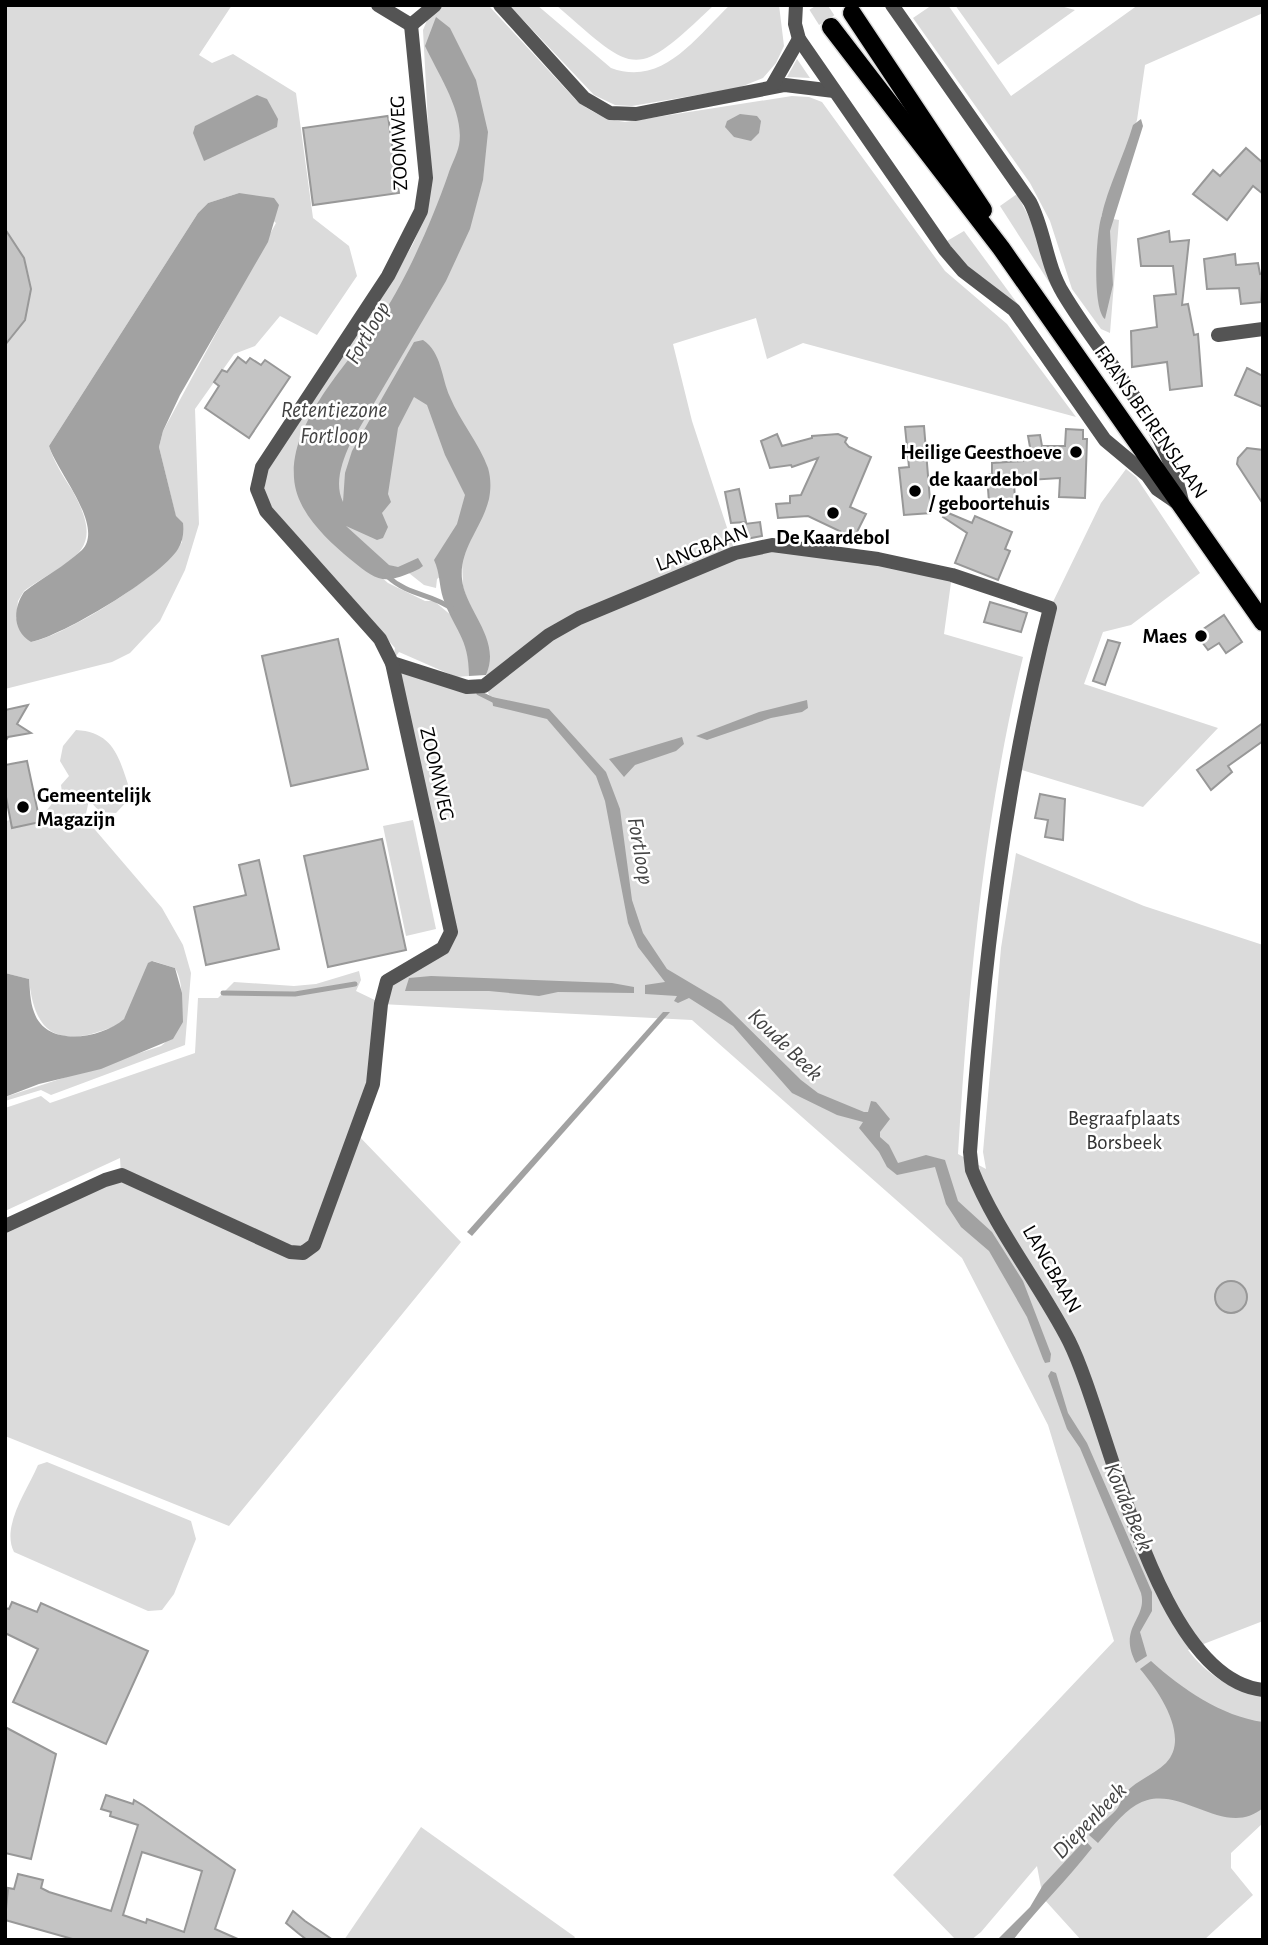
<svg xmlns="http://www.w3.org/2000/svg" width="1268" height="1945" viewBox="0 0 1268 1945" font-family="'Alegreya Sans',sans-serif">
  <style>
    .green { fill: #dbdbdb; fill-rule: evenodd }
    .water { fill: #a2a2a2 }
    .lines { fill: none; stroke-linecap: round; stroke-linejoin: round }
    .stream { stroke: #a2a2a2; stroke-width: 5 }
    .building { fill: #c4c4c4; stroke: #989898; stroke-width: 2; fill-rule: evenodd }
    .primary-tunnel { stroke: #d9d9d9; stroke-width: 18; stroke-dasharray: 18 9; stroke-linecap: butt }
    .primary-casing { stroke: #dbdbdb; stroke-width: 21 }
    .street { stroke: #545454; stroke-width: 14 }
    .primary { stroke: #000; stroke-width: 18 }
    .poi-dot { fill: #000; stroke: #fff; stroke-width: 2.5 }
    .labels { text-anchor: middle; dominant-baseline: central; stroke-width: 5; stroke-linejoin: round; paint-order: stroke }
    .street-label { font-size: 21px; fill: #000; stroke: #fff }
    .poi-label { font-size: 21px; font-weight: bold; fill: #000; stroke: #fff; text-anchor: end }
    .park-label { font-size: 21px; fill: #323232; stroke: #fff }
    .water-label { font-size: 23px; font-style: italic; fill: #434343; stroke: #fff }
  </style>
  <rect width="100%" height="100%" fill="#fff"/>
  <g class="green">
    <path d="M5,5h227l-33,50 13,8 21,-9 63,39 17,125 36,28 8,30 -40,59 -37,-19 -25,30 -21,8 -39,55 4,115 -14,46 -25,51 -30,32 -18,9 -107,27v-344c33,-33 34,-78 0,-110zM239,193l37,30 -113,208 -4,16 23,95c-16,32 -117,94 -151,100l-15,-24 2,-17 6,-10c48,-34 84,-37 48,-101 -9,-14 -18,-28 -23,-44l149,-233 10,-10z"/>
    <path d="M445,5l45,2 85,92c16,13 29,20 50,23l167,-26 17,1 13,5 123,169 62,53 69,93 -273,-74 -36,16 -11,-41 -83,26 19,77 43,131 37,-7 180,30 -8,59 79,23c-39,162 -55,331 -65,497l28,15 -3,-17 18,-204 15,-95 128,53 119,39v676l-75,29c17,23 46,43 75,46v127l-32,30v15l22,27 -49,45h-123l-38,-42 -6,-32 -56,66 -10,8h-15l-63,-65 221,-234 -66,-216 -86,-167 -270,-238 -311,-16 -8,80 -18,48 106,110 -232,284 -224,-90v-210l116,-51 -1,-17 -115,53v-103l36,-12 9,7 145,-50 3,-55h20l16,-16 60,4 22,-2 43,-13 2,9 -5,11 25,12 6,-22 56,-33 8,-16 -59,-269 3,-15 -126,-144 -5,-9 2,-23 127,-194 20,-34 13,-31 5,-34 -8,-149 5,-12zM342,528l40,35 23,7 19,15 12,3 1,-9 25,-18 1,25 25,83 -2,6 6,6 -4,12 6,9 -25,-15 -77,-25 7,-10 57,25 13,-1 2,-21 -19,-39 -18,-15h-9l-37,-18 -51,-44z"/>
    <path d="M509,5h28l74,63c52,19 84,-30 119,-63h49l5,41 -8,17 -13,15 -25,10 -106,18 -17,-1 -21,-10z"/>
    <path d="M556,5h158c-80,76 -78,70 -158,0z"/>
    <polygon points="932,5 948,5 1011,96 1138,5 1263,5 1263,13 1145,65 1137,120 1101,217 1119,220 1110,333 1101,329 1072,289 1050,221 1030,183 913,18"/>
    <polygon points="955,5 1057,5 1075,10 998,65"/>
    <polygon points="797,59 810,78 787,77"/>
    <polygon points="1017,194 1039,237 1054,290 1000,206"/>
    <polygon points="964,231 1026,315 960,260 947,241"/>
    <polygon points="1126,469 1136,477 1200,573 1131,625 1103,632 1084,684 1218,728 1143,807 1015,768 1050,608 1101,503"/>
    <path d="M76,730c41,2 44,33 56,66l-16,17 -16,-1 -11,-12 -4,18 77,90 21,37 8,28 -6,72 -134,50 -10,-5 -36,11v-4l156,-51c20,-15 27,-56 14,-78l-22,-7 -5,3c-5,17 -13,41 -24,55 -7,8 -20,11 -29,14 -48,14 -62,-13 -66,-54l-24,-6v-152l39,-7 10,-13 9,-1 -2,-15 8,-9 -9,-15 3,-15z"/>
    <polygon points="413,820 436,929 406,936 383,826"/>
    <path d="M47,1462l144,59 5,18 -22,55 -12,16 -14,1 -134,-59c-13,-26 13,-61 24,-87z"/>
    <polygon points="421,1827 575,1937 573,1940 344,1940"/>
  </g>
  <g class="water">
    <path d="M436,17l14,11 26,52 12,52 -5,48 -13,49 -24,52 -96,163c-8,18 -16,40 -7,58l2,-29 7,-22 62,-109 9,-2c19,13 18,37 27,57 10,24 29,46 38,71 3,10 3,21 1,31 -7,29 -30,50 -27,80 3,32 40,60 24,96l-17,1c0,-39 -15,-46 -26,-78 -4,-13 -3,-25 -9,-38l23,-36 8,-29 -20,-40 -18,-50 -13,-8 -16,31 -10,66 3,8 -9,11 6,14 -5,11 -6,2 -31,-14 43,39 9,2 20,-9 5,8 -4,3c-35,16 -40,14 -69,-10 -24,-20 -54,-48 -56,-81 -4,-59 58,-118 89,-164 25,-38 50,-96 65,-139 3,-10 9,-20 11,-30 6,-32 -21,-71 -34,-99z"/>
    <polygon points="257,95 267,99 278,119 277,127 204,161 193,133 195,126"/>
    <polygon points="740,114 757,116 761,121 759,133 751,141 734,137 725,127 727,121"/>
    <path d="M1141,119l2,7 -33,105 3,54 -8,34c-13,-10 -9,-83 -4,-101 7,-32 23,-62 32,-93z"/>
    <path d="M239,193l35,5 5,7 -11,37 -88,153 -17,36 -4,16 17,69 7,7c1,9 0,18 -5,26 -17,28 -116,87 -147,93 -19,-12 -18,-33 -7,-50 18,-14 41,-26 58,-42 23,-24 -25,-78 -33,-104l149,-233 10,-10z"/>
    <polygon points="492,697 549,709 606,772 620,809 632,900 643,933 667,969 721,1001 801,1080 818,1093 864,1112 868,1112 871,1101 876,1102 890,1119 880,1132 880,1137 889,1145 898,1163 926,1155 945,1160 958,1201 992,1232 1023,1281 1051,1354 1050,1362 1045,1363 1043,1359 1027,1317 989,1251 961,1227 946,1204 935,1167 897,1175 887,1167 879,1152 859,1128 863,1122 837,1115 792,1093 733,1026 689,998 678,1003 674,1001 677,996 645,994 645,985 665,982 638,947 628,923 605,801 596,776 547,719 493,706"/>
    <polygon points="807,700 808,708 802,712 771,718 707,740 696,736 759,712"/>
    <polygon points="682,737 684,744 676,751 635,765 624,777 609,759"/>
    <path d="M152,961l23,7 7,25 1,29 -10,17 -72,30 -62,15 -34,13v-124l24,6c1,10 1,23 5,33 12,36 67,27 90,7l24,-56z"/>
    <polygon points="431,976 612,983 634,987 634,993 558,992 539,996 489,991 405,991 409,978"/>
    <polygon points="663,1012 670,1012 472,1236 467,1232"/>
    <path d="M1051,1371l5,2 12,40 19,30 65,149v19l-12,21 7,24 -11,7c-19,-36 12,-44 5,-70l-61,-145 -13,-19 -19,-53z"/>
    <path d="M1151,1661c31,28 70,55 112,61v86c-40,33 -85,-29 -127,-3 -14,8 -27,26 -38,38l-9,-8c8,-10 19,-16 27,-25 5,-6 6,-14 11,-19 11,-11 28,-17 39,-28 25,-26 -8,-73 -26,-94z"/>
    <path d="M1085,1840l7,8c-25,32 -54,60 -79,92h-16l33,-33 13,-22z"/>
  </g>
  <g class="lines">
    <g class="stream">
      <path d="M387,576c23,21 44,17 65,33"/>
      <polyline points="479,693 497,702"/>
      <polyline points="223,993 295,994 355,984"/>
    </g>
  </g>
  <g class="building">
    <polygon points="388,116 399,193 313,205 303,128"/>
    <polygon points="1246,148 1263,163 1263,194 1253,186 1227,220 1193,194 1213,170 1220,176"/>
    <polygon points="5,229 24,258 31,289 25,320 5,345"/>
    <polygon points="1169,231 1170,242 1189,240 1182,305 1188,304 1194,335 1198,334 1202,386 1170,390 1167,362 1132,367 1131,331 1157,327 1154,296 1176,294 1173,266 1141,266 1138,239"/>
    <polygon points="1235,254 1236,265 1258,263 1260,274 1263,273 1261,302 1241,304 1239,288 1207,289 1204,259"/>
    <polygon points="238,357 246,363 250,358 261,365 265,360 290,377 249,438 205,408 219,386 214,382 222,370 227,372"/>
    <polygon points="1247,368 1263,376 1263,407 1235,395"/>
    <polygon points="924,426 931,513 904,515 899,468 909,467 905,427"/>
    <polygon points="1066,429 1083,430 1083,439 1087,439 1085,498 1059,497 1060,478 1014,481 1015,501 989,502 987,475 992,474 992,463 1023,461 1023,452 1028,452 1030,447 1028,436 1040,435 1042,446 1065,446"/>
    <polygon points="777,434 782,446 812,438 812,436 838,434 847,438 845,442 849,447 871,457 850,507 866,514 854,538 808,516 778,518 776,504 790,503 790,496 801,495 818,458 792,467 791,465 770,468 761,441"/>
    <polygon points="1247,448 1263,450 1263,504 1237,464 1238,458"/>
    <polygon points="739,489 746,522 731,523 725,492"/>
    <polygon points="946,512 972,523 975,516 1012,532 1005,549 1010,551 998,580 955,563 967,533 943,517"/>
    <polygon points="760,522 762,536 746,539 744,524"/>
    <polygon points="990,602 1027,613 1021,632 984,622"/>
    <polygon points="1224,615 1242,642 1226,653 1219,643 1208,650 1196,634"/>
    <polygon points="338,639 368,769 291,786 262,656"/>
    <polygon points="1108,640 1120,643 1105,685 1093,681"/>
    <polygon points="28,705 17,724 31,733 8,737 5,742 5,710"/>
    <polygon points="1263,723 1263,741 1228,766 1232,772 1211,790 1197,770"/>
    <polygon points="27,761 40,822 12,828 5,792 5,765"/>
    <polygon points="1040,794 1065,799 1063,840 1045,837 1048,820 1035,818"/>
    <polygon points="382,839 406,950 328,967 304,856"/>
    <polygon points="259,860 279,949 206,965 194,907 246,895 239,865"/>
    <circle cx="1231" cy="1297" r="16"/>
    <polygon points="12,1602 37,1612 41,1603 148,1651 106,1744 13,1702 38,1649 5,1633 5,1608 9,1609"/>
    <polygon points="5,1727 56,1754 31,1859 5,1853"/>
    <path d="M106,1795l27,9 1,-4 10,6 91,64 -20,59 25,11h-164l-71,-20 3,-32 6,1 4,-15 25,6 -2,8 8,4 62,19 27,-86 -28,-9 1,-4 -10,-3zM142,1852l60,19 -18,61 -37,-13 -1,4 -23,-8z"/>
    <polygon points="293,1911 305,1921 333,1940 307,1940 298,1933 286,1923"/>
  </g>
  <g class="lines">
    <polyline class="primary-tunnel" points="817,5 831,27"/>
    <g class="primary-casing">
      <g id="primary">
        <polyline points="852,13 983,210"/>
        <polyline points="831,27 1001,248 1263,622"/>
      </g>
    </g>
    <g class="street">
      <polyline points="378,5 411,25"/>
      <polyline points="500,5 584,98 610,113 636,114 785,85 834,91"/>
      <polyline points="796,5 795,24 799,39 945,250 963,271 1014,310 1105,440 1147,475 1157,489 1176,502"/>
      <path d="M892,5l138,197c15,29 16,63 33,91 41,69 102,127 119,209"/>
      <polyline points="411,25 435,5"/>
      <polyline points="772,86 799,39"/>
      <polyline points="1218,335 1263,329"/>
      <path d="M392,663l75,24 17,-1 65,-51 30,-17 156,-65 37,-8 106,14 74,16 98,33c-46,179 -67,360 -80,544l2,18c23,59 68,114 97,171 41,82 86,338 194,349"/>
      <polyline points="5,1226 105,1180 122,1175 290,1252 303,1253 314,1245 373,1084 381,1004 387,981 443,948 451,932 392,663 380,639 266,511 257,489 262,467 388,276 421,211 426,178 411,25"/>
    </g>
    <use href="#primary" class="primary"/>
  </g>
  <g class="poi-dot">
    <circle cx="1076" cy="452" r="7"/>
    <circle cx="915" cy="491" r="7"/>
    <circle cx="833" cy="513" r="7"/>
    <circle cx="1201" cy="636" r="7"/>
    <circle cx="23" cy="807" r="7"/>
  </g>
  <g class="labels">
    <g class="street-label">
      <text transform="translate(399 143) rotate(-92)">ZOOMWEG</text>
      <text transform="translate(1151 422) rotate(55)">FRANS BEIRENSLAAN</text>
      <text transform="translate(702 548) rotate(-21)">LANGBAAN</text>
      <text transform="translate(437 774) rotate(77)">ZOOMWEG</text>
      <text transform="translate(1052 1269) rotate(60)">LANGBAAN</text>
    </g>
    <g class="poi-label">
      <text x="1062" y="452">Heilige Geesthoeve</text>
      <text x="929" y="479" text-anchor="start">de kaardebol<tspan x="929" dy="24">/ geboortehuis</tspan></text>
      <text x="833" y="537" text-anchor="middle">De Kaardebol</text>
      <text x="1187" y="636">Maes</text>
      <text x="37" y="795" text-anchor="start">Gemeentelijk<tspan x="37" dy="24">Magazijn</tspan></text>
    </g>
    <g class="park-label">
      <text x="1124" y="1118">Begraafplaats<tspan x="1124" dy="24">Borsbeek</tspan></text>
    </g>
    <g class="water-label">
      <text transform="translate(368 333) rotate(-60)">Fortloop</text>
      <text x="334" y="410">Retentiezone<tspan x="334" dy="26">Fortloop</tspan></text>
      <text transform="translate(640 851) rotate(80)">Fortloop</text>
      <text transform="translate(785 1045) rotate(44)">Koude Beek</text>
      <text transform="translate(1128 1507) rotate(67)">Koude Beek</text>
      <text transform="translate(1090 1821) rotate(-46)">Diepenbeek</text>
    </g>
  </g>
  <rect width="1268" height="1945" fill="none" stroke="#000000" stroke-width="14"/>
</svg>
